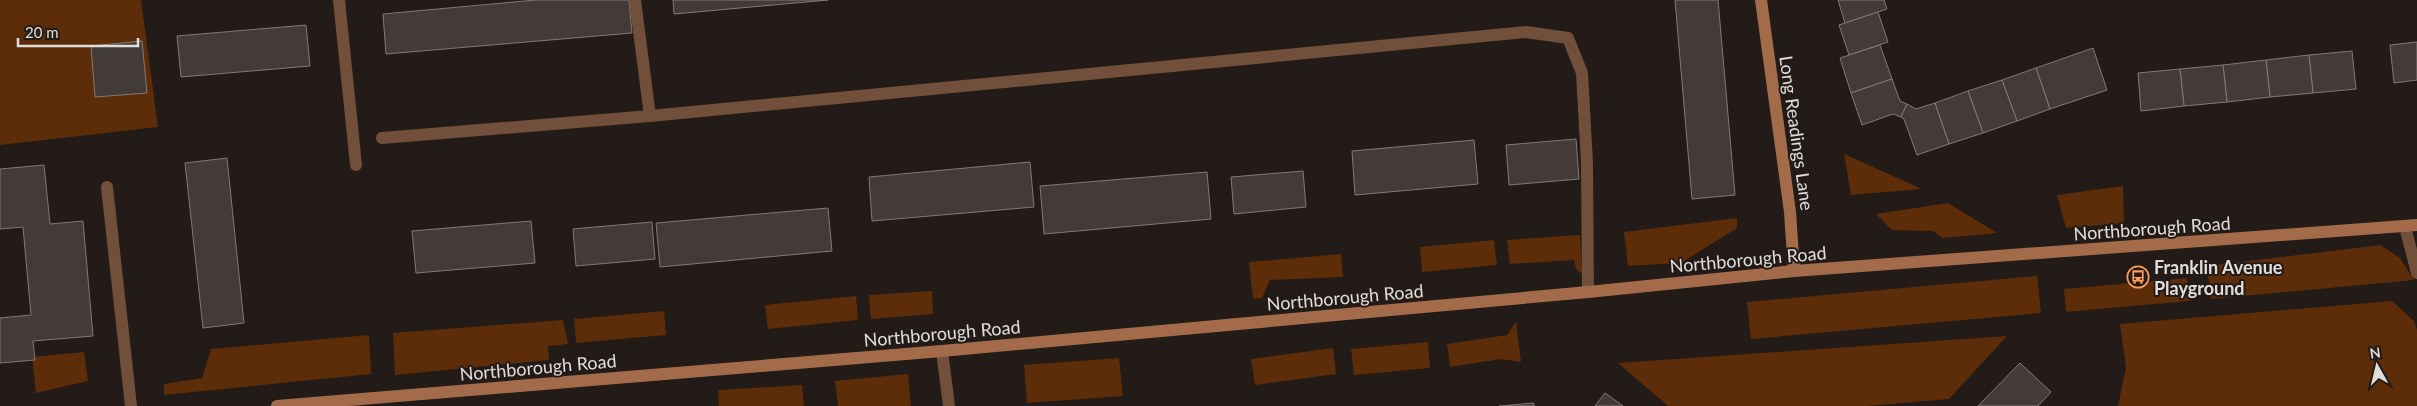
<svg xmlns="http://www.w3.org/2000/svg" width="2417" height="406" viewBox="0 0 2417 406" font-family="Lato,sans-serif">
  <style>
    .green { fill: #5d2c08 }
    .building { fill: #433b37; stroke: #837a76 }
    .lines { fill: none; stroke-linecap: round; stroke-linejoin: round }
    .lane { stroke: #724f3a; stroke-width: 12 }
    .street { stroke: #724f3a; stroke-width: 12 }
    .secondary { stroke: #a36b49; stroke-width: 12 }
    .labels { text-anchor: middle; dominant-baseline: central; stroke-width: 4; stroke-linejoin: round; paint-order: stroke }
    .street-label { font-size: 18px; fill: #e1ddda; stroke: #221b17 }
    .poi-label { font-size: 18px; font-weight: bold; fill: #e1ddda; stroke: #221b17; text-anchor: start }
  </style>
  <rect width="100%" height="100%" fill="#221b17"/>
  <g class="green">
    <polygon points="0,0 141,0 158,127 0,145"/>
    <polygon points="1844,154 1922,189 1851,195"/>
    <polygon points="2123,186 2124,223 2066,228 2057,195"/>
    <polygon points="1948,203 1997,233 1943,238 1933,231 1892,230 1876,214"/>
    <polygon points="1737,218 1737,228 1681,263 1628,266 1624,232"/>
    <polygon points="1580,235 1582,274 1576,269 1574,260 1510,264 1507,240"/>
    <polygon points="1494,240 1497,265 1422,272 1420,247"/>
    <polygon points="2381,245 2400,258 2414,280 2211,299 2207,266"/>
    <polygon points="1341,254 1343,277 1270,280 1262,298 1253,299 1249,262"/>
    <polygon points="2037,276 2041,313 1751,339 1747,302"/>
    <polygon points="2187,278 2189,301 2066,312 2064,289"/>
    <polygon points="932,291 933,314 871,319 869,295"/>
    <polygon points="856,296 858,320 768,329 765,305"/>
    <polygon points="2392,301 2414,321 2417,330 2417,406 2118,406 2126,367 2120,324"/>
    <polygon points="664,311 666,335 576,343 574,319"/>
    <polygon points="563,320 568,344 548,346 549,360 395,375 393,333"/>
    <polygon points="1516,322 1521,362 1501,359 1450,367 1447,344 1507,335"/>
    <polygon points="369,335 371,374 164,395 164,384 202,378 211,349"/>
    <polygon points="2007,336 1949,399 1867,406 1668,406 1618,363"/>
    <polygon points="1428,342 1430,368 1354,375 1351,349"/>
    <polygon points="1333,348 1336,374 1255,385 1251,359"/>
    <polygon points="84,352 88,381 36,393 32,357"/>
    <polygon points="1119,358 1123,396 1027,403 1024,365"/>
    <polygon points="908,374 911,406 838,406 835,381"/>
    <polygon points="802,385 804,406 719,406 718,390"/>
  </g>
  <g class="building">
    <polygon points="536,0 629,0 632,33 386,54 383,14"/>
    <polygon points="673,0 828,0 674,14"/>
    <polygon points="1675,0 1718,0 1735,195 1692,199"/>
    <polygon points="1838,0 1884,0 1887,9 1845,23"/>
    <polygon points="1878,12 1888,42 1849,55 1839,25"/>
    <polygon points="306,25 310,66 181,77 177,36"/>
    <polygon points="142,41 147,93 95,97 91,46"/>
    <polygon points="2417,42 2417,80 2394,83 2390,45"/>
    <polygon points="1880,45 1892,79 1851,93 1840,58"/>
    <polygon points="2093,48 2107,90 2050,109 2036,68"/>
    <polygon points="2352,51 2356,89 2313,93 2309,55"/>
    <polygon points="2309,55 2313,93 2270,97 2266,60"/>
    <polygon points="2266,60 2270,97 2227,102 2223,65"/>
    <polygon points="2223,65 2227,102 2184,106 2180,69"/>
    <polygon points="2036,68 2050,109 2017,121 2002,80"/>
    <polygon points="2180,69 2184,106 2141,111 2138,73"/>
    <polygon points="1892,79 1900,101 1907,104 1901,117 1893,114 1862,125 1851,93"/>
    <polygon points="2002,80 2017,121 1983,133 1968,91"/>
    <polygon points="1968,91 1983,133 1949,144 1935,103"/>
    <polygon points="1935,103 1949,144 1917,155 1904,119 1901,117 1907,104 1916,109"/>
    <polygon points="1576,139 1579,179 1509,185 1506,145"/>
    <polygon points="1474,140 1478,184 1355,195 1352,151"/>
    <polygon points="227,158 244,323 203,328 185,163"/>
    <polygon points="1030,162 1034,207 872,221 869,177"/>
    <polygon points="44,165 50,224 83,221 93,336 33,341 35,360 0,363 0,318 31,315 23,227 0,229 0,169"/>
    <polygon points="1303,171 1306,207 1234,214 1231,177"/>
    <polygon points="1207,172 1211,219 1044,234 1040,186"/>
    <polygon points="828,208 832,251 660,267 656,223"/>
    <polygon points="531,221 535,263 416,273 412,231"/>
    <polygon points="652,222 655,259 576,266 573,229"/>
    <polygon points="2020,363 2051,392 2038,406 1978,406"/>
    <polygon points="1605,393 1623,406 1595,406"/>
    <polygon points="1534,403 1534,406 1499,406"/>
  </g>
  <g class="lines">
    <g class="lane">
      <polyline points="339,0 356,165"/>
      <polyline points="635,0 650,116"/>
      <polyline points="382,138 650,116 1526,32 1568,38 1582,73 1587,163 1588,292"/>
      <polyline points="107,187 131,406"/>
    </g>
    <g class="street">
      <polyline points="2405,227 2417,273"/>
      <polyline points="942,351 949,406"/>
    </g>
    <g class="secondary">
      <polyline points="1761,0 1790,212 1794,271"/>
      <polyline points="277,406 942,351 1588,292 1794,271 2417,225"/>
    </g>
  </g>
  <defs>
    <g id="bus-ring" transform="scale(1.125)"><circle r="9.5" fill="#221b17" stroke="#ff9b5b" stroke-width="1.5"/><path d="M-5-6H5V4H4V6H2V4H-2V6H-4V4H-5ZM-3.5-4V0h7V-4ZM-3.5 1.2v1.5H-2V1.2ZM2 1.2v1.5H3.5V1.2Z" fill="#ff9b5b"/></g>
  </defs>
  <g fill-rule="evenodd">
    <use href="#bus-ring" x="2138" y="277"/>
  </g>
  <g class="labels">
    <g class="street-label">
      <text transform="translate(1797 133) rotate(82)">Long Readings Lane</text>
      <text transform="translate(2152 228) rotate(-4)">Northborough Road</text>
      <text transform="translate(1748 259) rotate(-5)">Northborough Road</text>
      <text transform="translate(1345 297) rotate(-5)">Northborough Road</text>
      <text transform="translate(942 333) rotate(-5)">Northborough Road</text>
      <text transform="translate(538 367) rotate(-5)">Northborough Road</text>
    </g>
    <g class="poi-label">
      <text x="2154" y="267">Franklin Avenue<tspan x="2154" dy="21">Playground</tspan></text>
    </g>
  </g>
  <g transform="translate(2377 366) rotate(352)" stroke="#221b17" stroke-width="4" paint-order="stroke">
  <path d="M0-4L9 19L0 12L-9 19Z" fill="#e1ddda"/>
  <text y="-8" font-size="14" font-weight="bold" text-anchor="middle" fill="#e1ddda">N</text>
  </g>
  <path d="M18 38v8h120v-8" fill="none" stroke="#e1ddda" stroke-width="2.5"/>
  <text x="25" y="38" font-size="15" fill="#e1ddda" stroke="#221b17" stroke-width="4" paint-order="stroke">20 m</text>
</svg>
